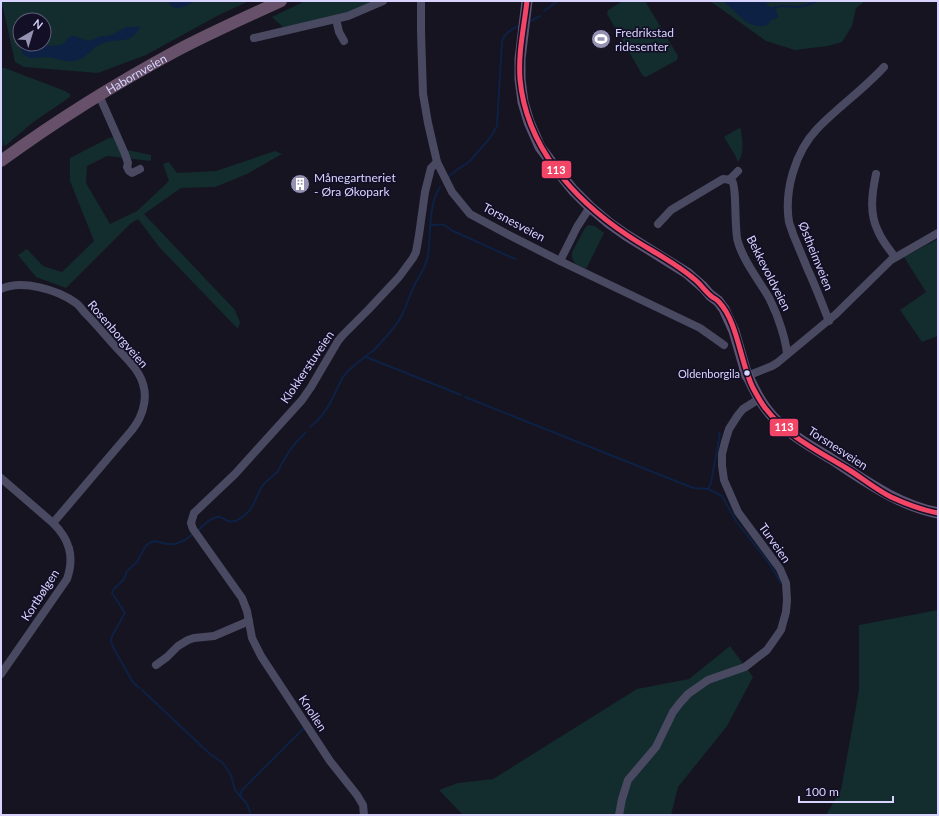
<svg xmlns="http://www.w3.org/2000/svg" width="939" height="816" viewBox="0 0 939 816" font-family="Lato,sans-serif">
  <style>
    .green { fill: #132c2d; fill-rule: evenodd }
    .water { fill: #0d2144 }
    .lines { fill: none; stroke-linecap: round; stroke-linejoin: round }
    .stream { stroke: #0d2144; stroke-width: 2 }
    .minor { stroke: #4a4962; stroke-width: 8 }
    .major { stroke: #5e5373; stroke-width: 11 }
    .highway { stroke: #67516a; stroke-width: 12 }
    .bus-1-casing { stroke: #130f26; stroke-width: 8 }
    .bus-1 { stroke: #f34667; stroke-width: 5 }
    .bus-dot { fill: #d9d4ff; stroke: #130f26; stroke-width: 1.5 }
    .labels { text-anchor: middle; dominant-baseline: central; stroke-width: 3.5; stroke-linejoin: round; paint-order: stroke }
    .bus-label { font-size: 11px; fill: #d9d4ff; stroke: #130f26; text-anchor: end }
    .poi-label { font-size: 12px; fill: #d9d4ff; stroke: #130f26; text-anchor: start }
    .street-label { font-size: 12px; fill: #d9d4ff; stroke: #130f26 }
    .line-badge { stroke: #130f26; stroke-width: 1.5 }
    .badge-label { font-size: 11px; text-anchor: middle; font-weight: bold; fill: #fff }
  </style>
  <rect width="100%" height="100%" fill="#161421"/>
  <g class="green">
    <path d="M1,1h248l-32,15 -71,39 -48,18 -74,-6 -9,-5 -12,-54 -2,-3zM20,20h24v24h-24z"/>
    <polygon points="305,1 378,1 342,16 283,27 272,17"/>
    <polygon points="623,1 645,1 678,56 677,60 646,77 643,76 607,14 608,10"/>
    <polygon points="710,1 865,1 856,8 852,26 842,42 828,46 795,50 766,41"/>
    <polygon points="1,68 5,68 65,91 70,94 70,97 32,123 5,146 3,138 4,145 1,148"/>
    <path d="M739,128l2,1c1,11 4,24 -3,33l-3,-7 -11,-18z"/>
    <polygon points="120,137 127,150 151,155 151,161 107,156 87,166 86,183 110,224 137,211 169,181 163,164 169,162 177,173 216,171 275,151 282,154 247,174 215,187 181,188 144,214 235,310 240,322 238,329 160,248 138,219 130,224 66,288 36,277 18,255 27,249 43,266 62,272 94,241 70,181 70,158 109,138"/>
    <path d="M588,225l7,1 9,7 -18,36c-9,-5 -15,-5 -14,-17l13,-24z"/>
    <polygon points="938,239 938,336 922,342 900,310 926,292 904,257"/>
    <polygon points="938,610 938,815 826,815 841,790 859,690 859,625"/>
    <polygon points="730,646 753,677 727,726 678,787 671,815 463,815 439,790 458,783 493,779 637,689 689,679"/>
  </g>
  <g class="water">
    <path d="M168,1h27c-10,5 -20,13 -27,0z"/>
    <path d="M723,1h43v1c3,7 6,5 11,4l2,1 -4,3 3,4v3l-3,2 -4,1 -3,5c-5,1 -9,2 -14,0 -10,-2 -22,-17 -31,-24z"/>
    <path d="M141,26c-2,3 -4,5 -6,8 -7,9 -22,5 -32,9 -10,3 -15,14 -25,17 -10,4 -21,-2 -31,-3 -7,0 -15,3 -21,-1 -4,-2 -5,-6 -6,-10l2,-2 32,2 6,-1 4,-2 5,-6 5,-1 15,5 13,-5h6l4,-1 14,-8h10z"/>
  </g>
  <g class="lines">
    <g class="stream">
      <path d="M779,7l3,-1c13,1 22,2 35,-5"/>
      <polyline points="544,11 558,1"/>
      <polyline points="529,22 540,16"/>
      <path d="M448,177l10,-8 11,-7 20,-23 4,-6 4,-7 5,-85c3,-8 9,-12 17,-15"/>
      <path d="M431,225c12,0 10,-3 20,5l64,29"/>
      <path d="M373,351c10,-11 22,-22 29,-36 5,-10 8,-21 13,-31 5,-9 11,-17 13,-28 3,-21 0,-51 12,-69"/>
      <polyline points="366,357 461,395"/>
      <polyline points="465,397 683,484 694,488 708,489 722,496 736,521 769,563 781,583"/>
      <path d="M310,427c14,-11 20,-23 27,-38 2,-4 4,-8 6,-12 7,-10 19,-17 28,-25"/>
      <polyline points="708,489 711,483 720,434 719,433"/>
      <path d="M197,532c5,-6 12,-13 20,-15 4,-1 7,2 11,4 7,2 15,-4 19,-8 8,-7 9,-17 14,-25 4,-7 12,-11 17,-17 2,-4 3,-8 6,-11 5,-10 13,-19 21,-27"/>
      <polyline points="139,688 132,681 113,647 111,641 112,636 125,613 112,593 113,590 124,579 127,571 137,562 145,547 149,543 155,541 167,544 175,544 185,540 193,534"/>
      <polyline points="142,690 210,754 223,763 231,775 235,790 247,804 251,815"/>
      <polyline points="240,796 242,790 304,728"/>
    </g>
    <g class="minor">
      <polyline points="421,1 421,32 423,94 428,123 437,162 452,192 470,214 507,234 560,261 700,328 724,345"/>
      <polyline points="336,19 339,32 344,41"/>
      <polyline points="254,38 348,16 383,1"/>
      <polyline points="99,95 125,154 128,163 127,167 129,171 132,173 140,169"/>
      <path d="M876,174c-4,19 -7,39 2,57 4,10 11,18 17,26"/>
      <polyline points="729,180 738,171"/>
      <path d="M658,224l13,-14 52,-31c3,0 6,0 9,2 5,6 2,50 6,61 6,20 20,37 30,54 3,5 5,11 8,17 5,14 10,26 11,41"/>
      <polyline points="560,261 577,227 590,207"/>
      <path d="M1,289c21,-10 57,1 75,14 4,3 7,8 10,11 10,10 19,21 29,32 11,12 26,25 29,42 2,9 0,21 -4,29 -2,5 -5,9 -8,13l-79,93"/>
      <path d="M829,321c-7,-17 -13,-34 -21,-51 -5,-12 -10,-24 -15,-36 -1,-4 -3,-8 -4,-12 -5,-31 6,-70 28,-93 21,-22 46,-39 67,-62"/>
      <polyline points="747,376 772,366 777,363 836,314 891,260 938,233"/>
      <path d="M1,478l52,45c16,16 22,33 14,56l-66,95"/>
      <polyline points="156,665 167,657 178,646 188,640 194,638 214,636 249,621"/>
      <polyline points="364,815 363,805 357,795 330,761 261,656 252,638 247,611 242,598 193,529 191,523 194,513 235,474 302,400 311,387 338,341 343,335 369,309 399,277 413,258 416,252 419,235 425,192 431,168 437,162"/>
      <polyline points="619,815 622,799 628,780 656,747 673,712 680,703 688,694 708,680 745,667 767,650 781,630 786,612 787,600 786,583 780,569 738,512 724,480 722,466 722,454 725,442 729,429 738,415 743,409 759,399"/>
    </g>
    <g class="major">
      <polyline points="527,1 520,59 520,79 523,102 529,122 540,147 560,174 573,190 590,207 609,223 626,235 687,273 703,287 710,295 718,301 724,309 734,331 747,376"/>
      <path d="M745,370c8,17 15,33 28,47 16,17 37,29 57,41 34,22 67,47 108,55"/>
    </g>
    <path class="highway" id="s1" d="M1,161c56,-41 114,-77 175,-110 34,-18 70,-34 105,-50"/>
    <g class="bus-1-casing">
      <path id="bus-1" d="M527,1c-3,26 -9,52 -7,78 6,67 53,120 107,156 22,15 46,26 66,43 7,5 11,12 18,18 2,2 6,3 8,6 19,20 21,60 34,86 4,7 8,15 13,21 20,26 52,42 80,59 15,9 29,21 45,29 15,7 31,13 47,16"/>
    </g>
    <use href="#bus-1" class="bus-1"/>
  </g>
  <defs>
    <g id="stadium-disc" transform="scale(1)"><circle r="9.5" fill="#9591b1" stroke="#130f26"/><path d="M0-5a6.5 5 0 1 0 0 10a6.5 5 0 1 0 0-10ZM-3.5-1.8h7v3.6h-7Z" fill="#fff"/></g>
    <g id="building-disc" transform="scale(1)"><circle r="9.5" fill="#9591b1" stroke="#130f26"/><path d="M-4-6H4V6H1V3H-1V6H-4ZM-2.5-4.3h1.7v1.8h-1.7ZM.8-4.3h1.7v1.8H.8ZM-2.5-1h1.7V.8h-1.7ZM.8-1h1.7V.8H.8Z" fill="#fff"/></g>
  </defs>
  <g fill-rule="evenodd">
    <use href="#stadium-disc" x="601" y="39"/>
    <use href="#building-disc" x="300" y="184"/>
  </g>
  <circle class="bus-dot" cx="747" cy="373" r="3.5"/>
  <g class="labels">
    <g class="bus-label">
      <text x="740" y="373">Oldenborgila</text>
    </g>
    <g class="poi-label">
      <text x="615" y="32">Fredrikstad<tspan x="615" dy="14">ridesenter</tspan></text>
      <text x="314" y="177">Månegartneriet<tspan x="314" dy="14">- Øra Økopark</tspan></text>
    </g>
    <g class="street-label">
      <text stroke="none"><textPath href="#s1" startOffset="161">Habornveien</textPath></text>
      <text transform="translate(514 222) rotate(28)">Torsnesveien</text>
      <text transform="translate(816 256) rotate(68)">Østheimveien</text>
      <text transform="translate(769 273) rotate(63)">Bekkevoldveien</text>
      <text transform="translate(118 334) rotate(49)">Rosenborgveien</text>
      <text transform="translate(307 367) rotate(-56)">Klokkerstuveien</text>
      <text transform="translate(838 448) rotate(33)">Torsnesveien</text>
      <text transform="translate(775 543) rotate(55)">Turveien</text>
      <text transform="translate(40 595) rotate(-57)">Kortbølgen</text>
      <text transform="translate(313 713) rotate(57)">Knollen</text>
    </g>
  </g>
  <g class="line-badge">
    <rect x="541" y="160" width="31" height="19" rx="4" fill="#f34667"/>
    <rect x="769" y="418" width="30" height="19" rx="4" fill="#f34667"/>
  </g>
  <g class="badge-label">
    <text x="556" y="174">113</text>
    <text x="784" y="431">113</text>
  </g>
  <rect width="939" height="816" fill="none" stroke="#d9d4ff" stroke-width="4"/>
  <g transform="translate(32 32) rotate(38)"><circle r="19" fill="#130f26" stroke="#625e7d"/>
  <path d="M0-3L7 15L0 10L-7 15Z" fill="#9591b1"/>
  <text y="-6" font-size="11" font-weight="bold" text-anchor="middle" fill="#d9d4ff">N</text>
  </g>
  <path d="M799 796v6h94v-6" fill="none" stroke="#d9d4ff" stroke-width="2"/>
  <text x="805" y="796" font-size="12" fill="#d9d4ff" stroke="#130f26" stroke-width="3" paint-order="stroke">100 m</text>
</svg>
